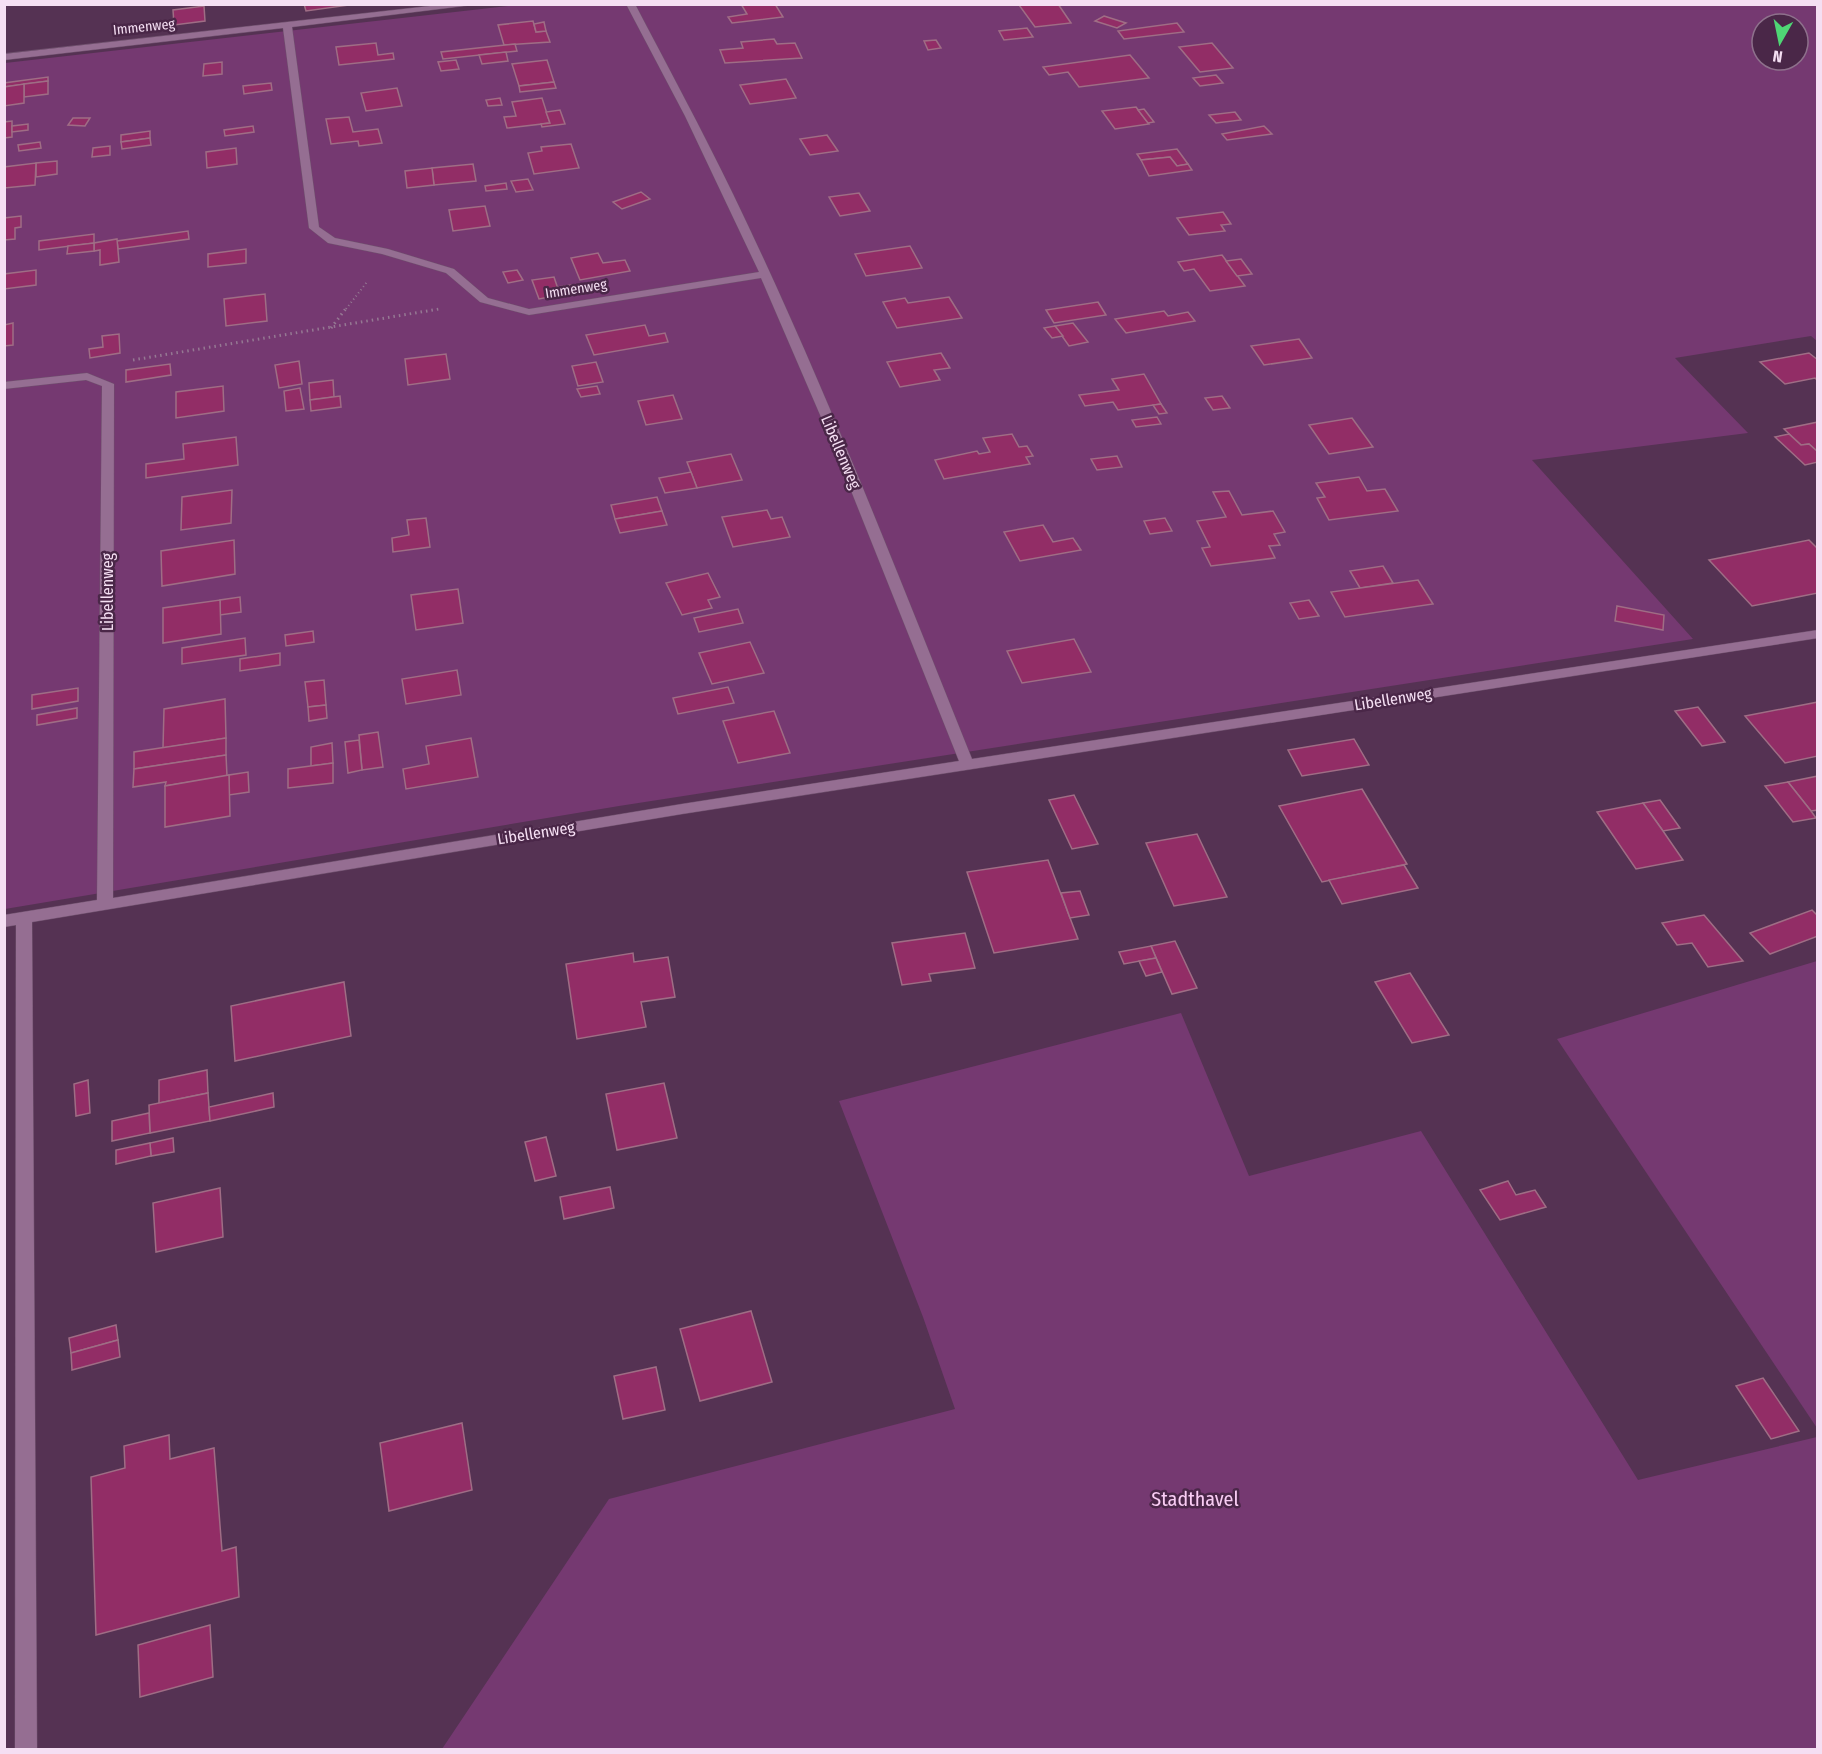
<svg xmlns="http://www.w3.org/2000/svg" width="1822" height="1754" viewBox="0 0 1822 1754" font-family="'Fira Sans Condensed',sans-serif">
  <style>
    .green { fill: #753971; fill-rule: evenodd }
    .building { fill: #922d66; stroke: #9f6d85; stroke-width: 1.5 }
    .lines { fill: none; stroke-linecap: round; stroke-linejoin: round }
    .street-casing { stroke: #6e506c; stroke-width: 1 }
    .path-far1 { stroke: #957893; stroke-width: 2; stroke-dasharray: 1 3; stroke-linecap: butt }
    .path { stroke: #957893; stroke-width: 3; stroke-dasharray: 1.5 4; stroke-linecap: butt }
    .street { fill: #956e92; fill-rule: evenodd }
    .labels { text-anchor: middle; dominant-baseline: central; stroke-width: 5; stroke-linejoin: round; paint-order: stroke }
    .far-street-label { font-size: 14px; fill: #f5dff3; stroke: #4a2748 }
    .street-label { font-size: 16px; fill: #f5dff3; stroke: #4a2748 }
    .near-park-label { font-size: 20px; fill: #f9cdf4; stroke: #4a2748 }
  </style>
  <rect width="100%" height="100%" fill="#553253"/>
  <g class="green">
    <path d="M525,4l1292,1v336l-6,-5 -136,22 73,75 -216,27 161,179 -1074,167 -614,103v-846zM1762,24h36v36h-36z"/>
    <polygon points="1817,961 1818,961 1817,1428 1557,1039"/>
    <polygon points="1181,1013 1249,1176 1421,1131 1638,1480 1817,1437 1817,1749 442,1749 609,1499 955,1409 923,1317 839,1101"/>
  </g>
  <g class="building">
    <polygon points="304,4 356,4 306,11"/>
    <polygon points="741,4 775,4 783,17 732,23 728,17 747,14"/>
    <polygon points="1058,4 1071,23 1035,27 1019,5"/>
    <polygon points="204,6 205,21 174,25 173,10"/>
    <polygon points="1104,16 1126,23 1117,28 1095,21"/>
    <polygon points="533,21 536,32 546,31 550,42 504,45 498,25"/>
    <polygon points="544,22 546,31 536,32 534,24"/>
    <polygon points="1177,23 1184,32 1124,39 1118,31"/>
    <polygon points="1027,28 1033,37 1004,40 999,31"/>
    <polygon points="774,39 777,44 795,43 802,58 725,63 720,50 743,48 741,42"/>
    <polygon points="936,40 941,48 928,50 924,41"/>
    <polygon points="376,43 378,55 393,53 394,59 339,65 336,47"/>
    <polygon points="1212,43 1233,68 1200,72 1179,47"/>
    <polygon points="515,44 517,51 443,59 441,52"/>
    <polygon points="506,52 508,61 482,64 479,55"/>
    <polygon points="1130,55 1149,78 1079,87 1068,72 1049,75 1043,67"/>
    <polygon points="456,60 459,69 441,71 438,62"/>
    <polygon points="547,60 554,82 519,86 512,64"/>
    <polygon points="222,62 222,74 203,76 204,64"/>
    <polygon points="1216,75 1223,83 1200,86 1193,78"/>
    <polygon points="48,77 48,81 4,87 4,83"/>
    <polygon points="786,79 796,98 750,104 740,85"/>
    <polygon points="48,81 48,94 24,97 24,84"/>
    <polygon points="554,82 556,88 520,92 519,86"/>
    <polygon points="271,83 272,90 244,94 243,86"/>
    <polygon points="24,84 24,103 4,106 4,87"/>
    <polygon points="397,88 402,106 366,111 361,93"/>
    <polygon points="500,98 502,105 488,106 486,100"/>
    <polygon points="542,98 550,123 507,128 504,117 516,116 512,102"/>
    <polygon points="1136,107 1149,124 1115,129 1102,111"/>
    <polygon points="1144,109 1154,122 1148,123 1138,110"/>
    <polygon points="560,110 565,124 542,127 541,124 550,123 546,112"/>
    <polygon points="1235,112 1241,120 1216,123 1209,115"/>
    <polygon points="349,117 353,132 378,129 382,143 359,146 358,141 331,144 326,119"/>
    <polygon points="73,118 90,118 85,126 68,125"/>
    <polygon points="12,121 12,137 4,138 4,122"/>
    <polygon points="28,124 28,130 12,132 12,126"/>
    <polygon points="253,126 254,132 225,136 224,130"/>
    <polygon points="1264,126 1272,134 1227,140 1222,134"/>
    <polygon points="150,131 150,138 121,142 121,135"/>
    <polygon points="827,135 838,151 810,155 800,139"/>
    <polygon points="150,138 151,145 122,149 121,142"/>
    <polygon points="40,142 41,148 19,151 18,145"/>
    <polygon points="571,144 579,168 534,174 528,153 542,151 541,147"/>
    <polygon points="110,146 110,155 92,157 93,148"/>
    <polygon points="236,148 237,164 207,168 206,152"/>
    <polygon points="1177,149 1188,164 1177,166 1170,157 1141,160 1137,154"/>
    <polygon points="1170,157 1177,166 1188,164 1192,170 1149,176 1141,160"/>
    <polygon points="57,161 57,174 36,177 36,163"/>
    <polygon points="36,163 35,185 4,188 4,167"/>
    <polygon points="473,164 476,181 434,185 432,168"/>
    <polygon points="432,168 434,185 407,188 405,171"/>
    <polygon points="528,179 533,190 516,192 511,181"/>
    <polygon points="506,183 507,189 486,191 485,186"/>
    <polygon points="641,192 650,199 622,209 613,202"/>
    <polygon points="859,193 870,211 840,216 829,197"/>
    <polygon points="485,206 490,226 453,231 449,210"/>
    <polygon points="1223,212 1231,224 1221,225 1225,231 1189,235 1177,218"/>
    <polygon points="21,216 21,227 15,228 15,239 4,240 4,218"/>
    <polygon points="188,231 189,239 118,249 117,241"/>
    <polygon points="94,234 94,243 39,250 39,241"/>
    <polygon points="117,239 119,262 100,265 100,250 94,251 94,243"/>
    <polygon points="94,243 94,251 67,254 68,246"/>
    <polygon points="910,246 922,268 866,276 855,254"/>
    <polygon points="246,249 246,263 208,267 208,254"/>
    <polygon points="598,253 603,263 625,260 630,271 580,280 571,258"/>
    <polygon points="1222,255 1245,286 1210,291 1194,269 1184,271 1178,262"/>
    <polygon points="1241,259 1252,274 1237,276 1226,261"/>
    <polygon points="36,270 36,285 4,289 4,274"/>
    <polygon points="517,270 523,280 508,283 503,272"/>
    <polygon points="554,277 560,295 539,299 532,280"/>
    <polygon points="571,285 574,293 560,295 557,287"/>
    <polygon points="265,294 267,321 226,326 224,299"/>
    <polygon points="949,297 962,318 897,328 883,302 905,298 908,303"/>
    <polygon points="1098,302 1106,315 1054,323 1046,310"/>
    <polygon points="1164,311 1168,316 1188,312 1195,321 1126,333 1115,319"/>
    <polygon points="13,323 13,345 4,346 4,325"/>
    <polygon points="1073,323 1088,342 1069,346 1055,326"/>
    <polygon points="645,325 649,336 665,333 668,342 594,355 586,335"/>
    <polygon points="1055,326 1063,336 1052,338 1044,328"/>
    <polygon points="119,334 120,353 90,358 89,349 103,347 102,336"/>
    <polygon points="1299,339 1312,358 1264,365 1251,346"/>
    <polygon points="941,353 950,368 934,370 940,380 900,387 887,362"/>
    <polygon points="1809,353 1818,360 1818,381 1815,378 1785,384 1760,362"/>
    <polygon points="446,354 450,379 408,385 405,359"/>
    <polygon points="299,361 302,384 279,388 275,365"/>
    <polygon points="596,362 603,382 578,386 572,366"/>
    <polygon points="170,364 171,375 126,382 126,370"/>
    <polygon points="1144,374 1161,404 1118,410 1113,402 1085,406 1079,395 1119,390 1112,379"/>
    <polygon points="333,380 334,397 310,400 309,383"/>
    <polygon points="223,386 224,411 176,418 176,392"/>
    <polygon points="597,386 600,394 581,397 577,389"/>
    <polygon points="300,388 304,409 286,411 284,391"/>
    <polygon points="673,395 682,419 646,425 638,401"/>
    <polygon points="340,396 341,407 311,411 310,400"/>
    <polygon points="1222,396 1230,408 1213,410 1205,398"/>
    <polygon points="1161,404 1167,413 1159,414 1153,405"/>
    <polygon points="1157,417 1161,424 1136,427 1132,420"/>
    <polygon points="1352,418 1373,447 1329,454 1309,425"/>
    <polygon points="1818,422 1818,452 1809,444 1801,445 1784,429"/>
    <polygon points="1012,434 1019,447 1027,446 1033,456 1026,457 1030,464 944,479 935,460 977,451 979,454 990,452 983,438"/>
    <polygon points="1789,434 1801,445 1809,444 1818,452 1818,462 1805,465 1775,437"/>
    <polygon points="236,437 238,465 146,478 146,464 184,459 183,444"/>
    <polygon points="731,454 742,480 697,488 687,462"/>
    <polygon points="1117,456 1122,467 1097,470 1091,459"/>
    <polygon points="691,472 697,488 665,493 659,478"/>
    <polygon points="1359,477 1367,491 1385,489 1398,511 1329,520 1317,498 1325,497 1316,483"/>
    <polygon points="232,490 231,523 181,530 182,497"/>
    <polygon points="1229,491 1242,515 1273,511 1285,532 1274,534 1280,545 1269,546 1275,558 1211,566 1202,548 1210,547 1197,521 1226,517 1213,492"/>
    <polygon points="657,497 662,511 615,519 611,505"/>
    <polygon points="767,510 771,519 782,517 790,537 733,547 722,517"/>
    <polygon points="662,511 667,525 620,533 615,519"/>
    <polygon points="426,518 430,547 393,552 392,538 409,535 407,520"/>
    <polygon points="1165,518 1172,531 1150,534 1144,521"/>
    <polygon points="1043,525 1053,542 1073,538 1081,550 1020,561 1004,532"/>
    <polygon points="234,540 235,574 162,586 161,551"/>
    <polygon points="1809,540 1818,549 1818,593 1752,606 1709,560"/>
    <polygon points="1383,566 1393,583 1360,588 1350,571"/>
    <polygon points="708,573 720,597 708,600 712,608 682,615 666,583"/>
    <polygon points="1418,580 1433,604 1345,617 1331,592"/>
    <polygon points="458,589 463,623 416,630 411,595"/>
    <polygon points="240,597 241,612 220,615 220,600"/>
    <polygon points="220,600 221,634 163,643 163,608"/>
    <polygon points="1309,600 1319,616 1299,619 1290,603"/>
    <polygon points="1617,606 1664,615 1663,630 1615,621"/>
    <polygon points="738,609 743,623 699,632 694,618"/>
    <polygon points="313,631 314,642 286,646 285,635"/>
    <polygon points="245,638 246,655 182,664 182,648"/>
    <polygon points="1074,639 1091,672 1022,683 1007,651"/>
    <polygon points="750,642 764,673 712,684 699,653"/>
    <polygon points="280,653 280,665 240,671 240,659"/>
    <polygon points="457,670 461,695 406,704 402,679"/>
    <polygon points="324,680 326,705 308,707 305,682"/>
    <polygon points="728,687 734,703 678,714 673,698"/>
    <polygon points="78,688 78,701 32,709 32,695"/>
    <polygon points="225,699 226,738 163,748 164,709"/>
    <polygon points="1818,702 1818,756 1785,763 1745,716"/>
    <polygon points="326,705 327,718 309,721 308,707"/>
    <polygon points="1698,707 1725,742 1702,746 1675,711"/>
    <polygon points="77,708 77,718 37,725 37,715"/>
    <polygon points="774,711 790,753 738,763 723,721"/>
    <polygon points="378,732 383,767 362,770 359,735"/>
    <polygon points="226,738 226,755 134,769 134,752"/>
    <polygon points="471,738 478,777 406,789 403,769 429,764 426,746"/>
    <polygon points="1354,739 1369,765 1302,776 1288,750"/>
    <polygon points="359,740 362,770 348,773 345,742"/>
    <polygon points="332,743 333,763 311,766 311,747"/>
    <polygon points="226,755 227,776 165,786 166,782 133,787 134,769"/>
    <polygon points="333,763 333,783 288,788 288,769"/>
    <polygon points="248,772 249,792 229,795 229,775"/>
    <polygon points="229,775 230,816 165,827 165,786"/>
    <polygon points="1818,776 1818,810 1811,811 1788,782"/>
    <polygon points="1788,782 1811,811 1816,818 1793,822 1765,786"/>
    <polygon points="1362,789 1407,864 1322,882 1279,806"/>
    <polygon points="1074,795 1098,844 1072,849 1049,800"/>
    <polygon points="1660,800 1680,828 1663,831 1643,803"/>
    <polygon points="1643,803 1663,831 1683,860 1636,869 1597,812"/>
    <polygon points="1197,834 1227,897 1174,906 1146,843"/>
    <polygon points="1048,860 1078,939 994,953 967,872"/>
    <polygon points="1404,865 1418,888 1342,904 1329,880"/>
    <polygon points="1080,891 1089,915 1070,918 1061,893"/>
    <polygon points="1812,910 1818,916 1818,936 1770,954 1750,933"/>
    <polygon points="1704,915 1743,961 1708,967 1692,943 1677,945 1662,923"/>
    <polygon points="965,933 975,968 929,974 931,981 902,985 892,943"/>
    <polygon points="1175,941 1197,988 1172,994 1151,946"/>
    <polygon points="1151,946 1156,958 1124,964 1119,952"/>
    <polygon points="633,953 634,962 668,957 675,997 641,1002 646,1027 577,1039 566,964"/>
    <polygon points="1156,958 1162,972 1146,976 1139,961"/>
    <polygon points="1410,973 1449,1035 1412,1043 1375,982"/>
    <polygon points="344,982 351,1036 235,1061 231,1006"/>
    <polygon points="207,1070 208,1093 159,1103 159,1080"/>
    <polygon points="88,1080 90,1113 76,1116 74,1084"/>
    <polygon points="664,1083 677,1138 617,1150 606,1094"/>
    <polygon points="208,1093 210,1121 150,1133 149,1105"/>
    <polygon points="273,1093 274,1107 210,1121 209,1107"/>
    <polygon points="149,1113 150,1133 112,1141 112,1121"/>
    <polygon points="546,1137 556,1176 535,1181 525,1142"/>
    <polygon points="173,1138 174,1152 151,1156 150,1143"/>
    <polygon points="150,1143 151,1156 116,1164 116,1150"/>
    <polygon points="1508,1181 1516,1195 1535,1190 1546,1207 1500,1220 1480,1190"/>
    <polygon points="610,1187 614,1208 564,1219 560,1197"/>
    <polygon points="220,1188 223,1237 156,1252 153,1203"/>
    <polygon points="751,1311 772,1382 700,1401 680,1329"/>
    <polygon points="116,1325 118,1340 71,1353 69,1338"/>
    <polygon points="118,1340 120,1357 72,1370 71,1353"/>
    <polygon points="656,1367 665,1410 623,1419 614,1376"/>
    <polygon points="1763,1378 1799,1431 1771,1439 1736,1386"/>
    <polygon points="462,1423 472,1490 389,1511 380,1443"/>
    <polygon points="169,1435 170,1459 214,1448 222,1551 236,1547 239,1597 96,1635 91,1477 125,1468 124,1446"/>
    <polygon points="210,1625 213,1677 140,1697 138,1645"/>
  </g>
  <g class="lines">
    <g class="street-casing">
      <path id="street" d="M448,4h32l-188,23 27,200 16,11 53,11 66,20 34,29 41,11 230,-37 -74,-156 -59,-112h9c33,63 67,126 98,190 89,184 163,376 239,565l846,-129v8l-1136,176 -650,108 5,828h-22l1,-825 -12,2v-12l93,-15 5,-514 -16,-6 -82,9v-7l83,-9 27,11 -1,514 569,-94 277,-43 -129,-323 -69,-160 -232,37 -49,-13 -34,-29 -64,-19 -54,-11 -19,-15 -26,-200 -279,32v-6z"/>
    </g>
    <polyline class="path-far1" points="346,309 367,282"/>
    <g class="path">
      <polyline points="331,328 347,307"/>
      <polyline points="133,360 439,309"/>
    </g>
    <use href="#street" class="street"/>
  </g>
  <g class="labels">
    <g class="far-street-label">
      <text transform="translate(144 27) rotate(-6)">Immenweg</text>
      <text transform="translate(576 289) rotate(-9)">Immenweg</text>
    </g>
    <g class="street-label">
      <text transform="translate(841 452) rotate(67)">Libellenweg</text>
      <text transform="translate(107 592) rotate(-90)">Libellenweg</text>
      <text transform="translate(1393 699) rotate(-9)">Libellenweg</text>
      <text transform="translate(536 833) rotate(-9)">Libellenweg</text>
    </g>
    <g class="near-park-label">
      <text x="1195" y="1499">Stadthavel</text>
    </g>
  </g>
  <rect width="1822" height="1754" fill="none" stroke="#f5dff3" stroke-width="12"/>
  <g transform="translate(1780 42) rotate(189)"><circle r="28" fill="#4a2748" stroke="#8e718c" stroke-width="1.5"/>
  <path d="M0-4.5L10 22L0 15L-10 22Z" fill="#4fd675"/>
  <text y="-9" font-size="16" font-weight="bold" text-anchor="middle" fill="#f5dff3">N</text>
  </g>
</svg>
